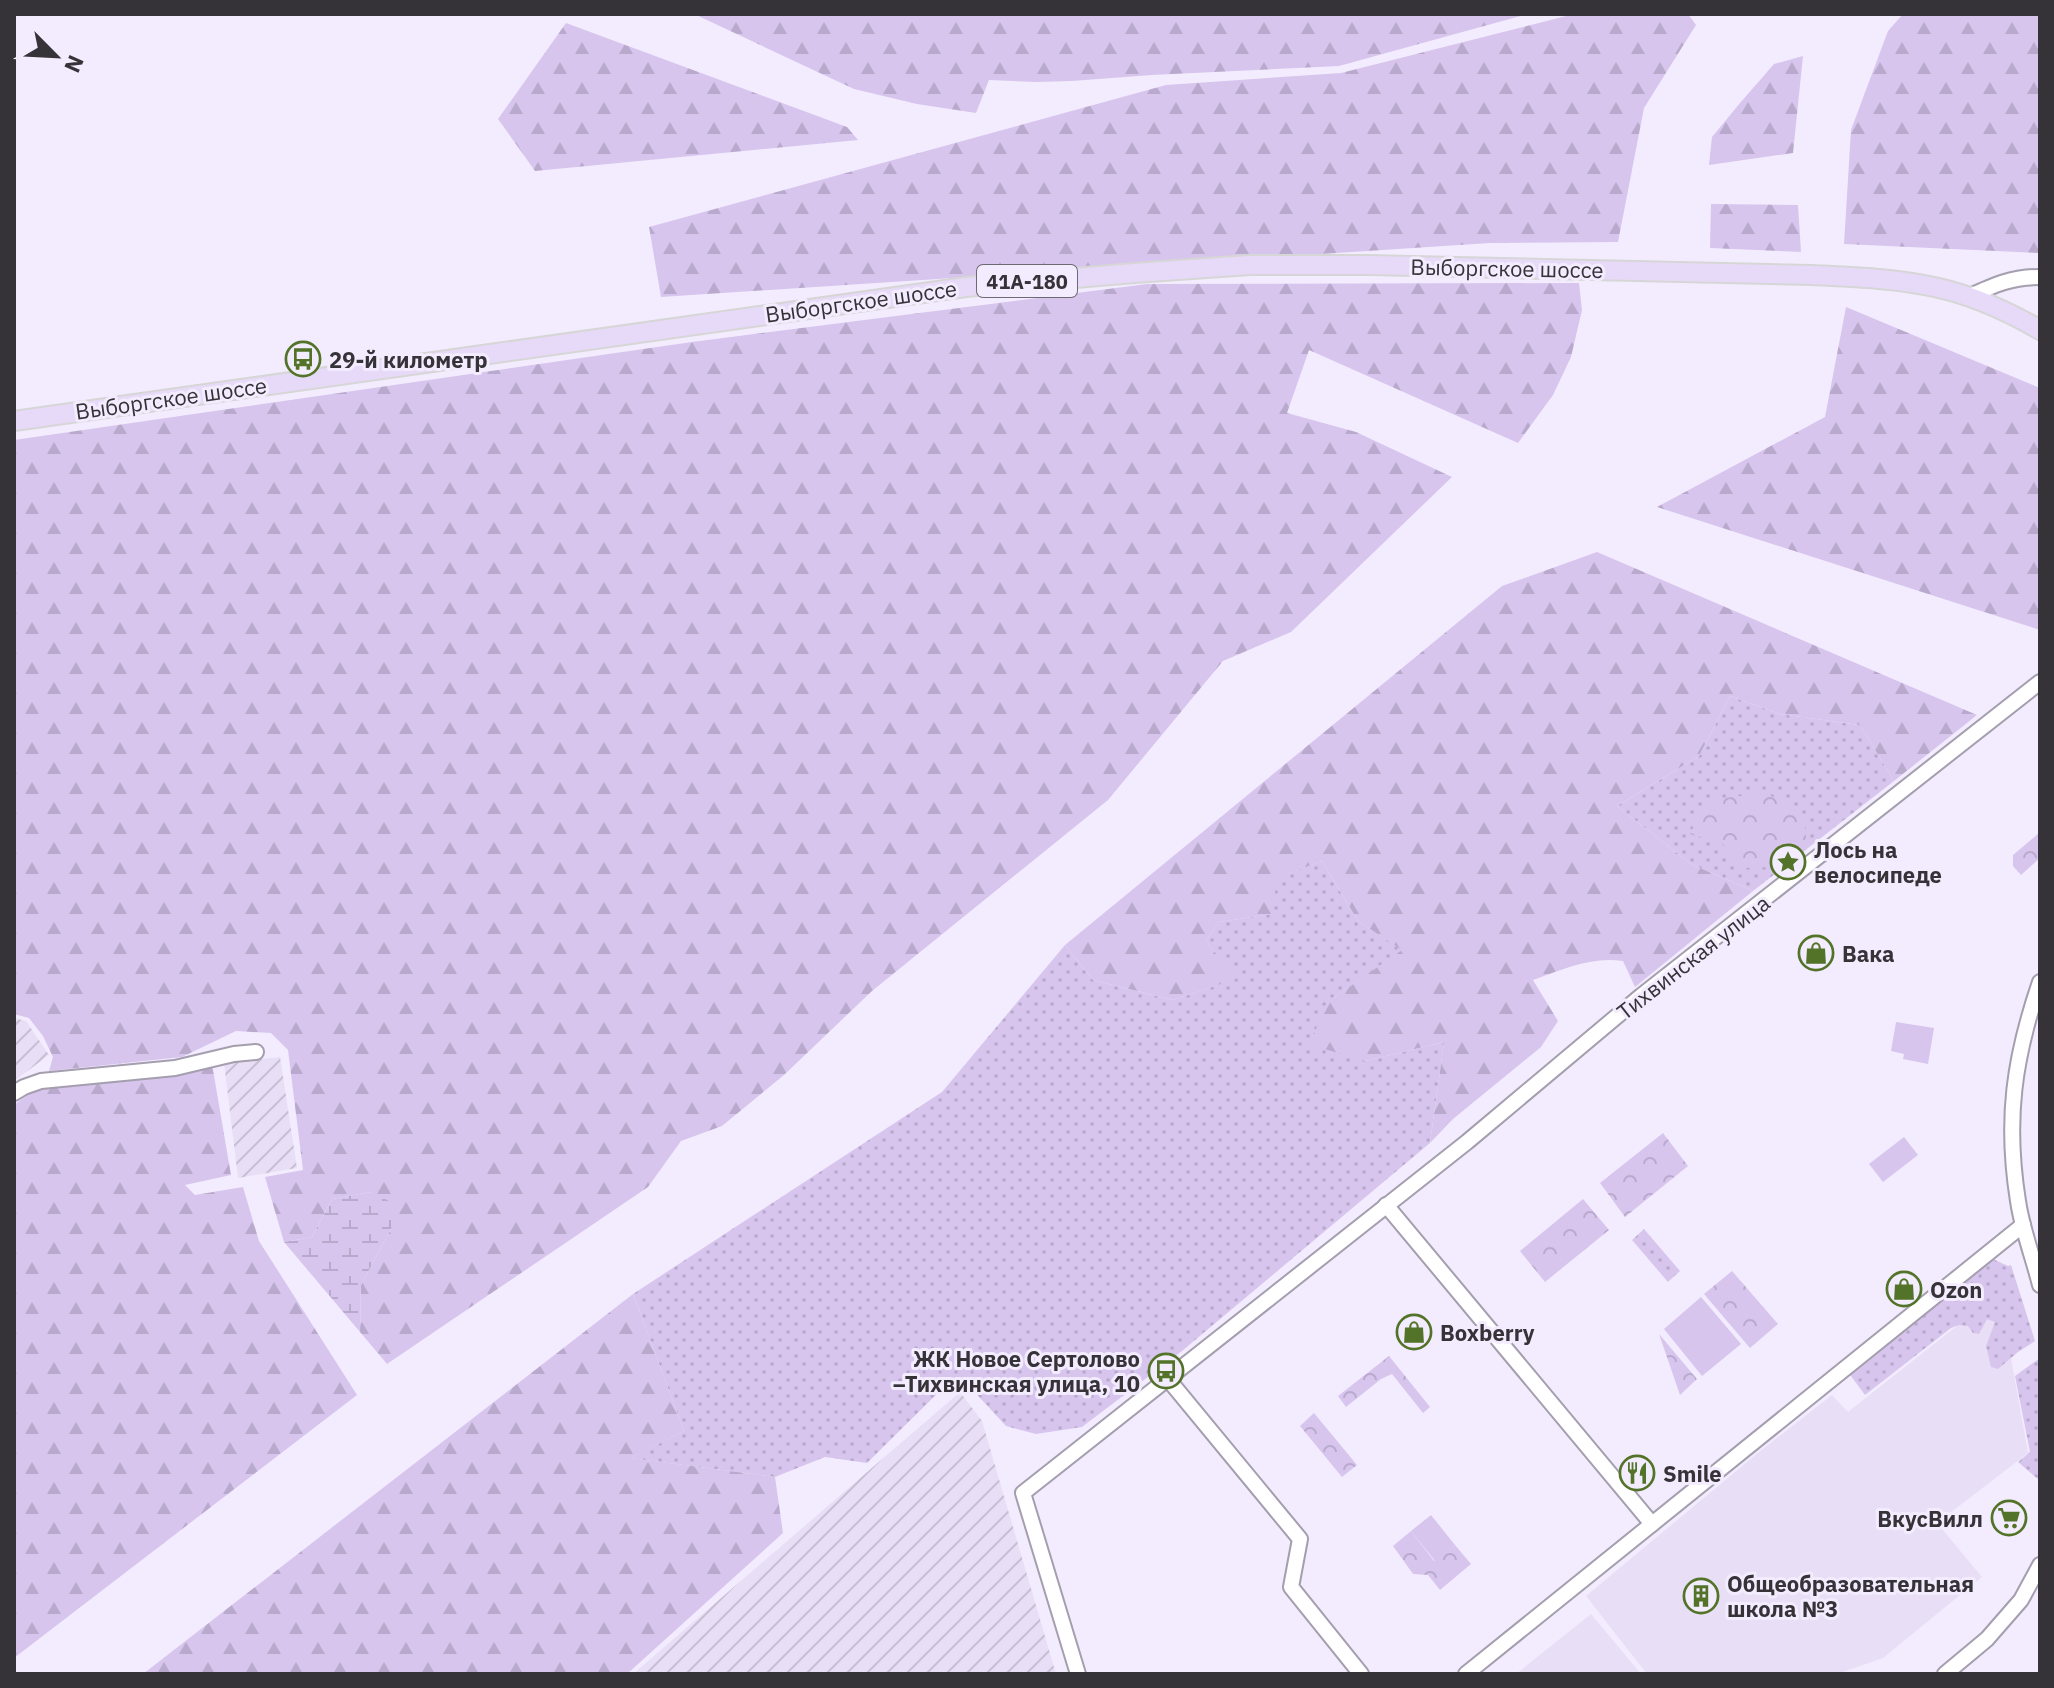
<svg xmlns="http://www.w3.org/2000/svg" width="2054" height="1688" viewBox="0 0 2054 1688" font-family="'IBM Plex Sans',sans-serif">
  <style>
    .built { fill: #e8def6 }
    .industrial { fill: url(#industrial-furrows) }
    .grass { fill: url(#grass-dots) }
    .forest { fill: url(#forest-firs) }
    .wetland { fill: url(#wetland-marsh) }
    .park { fill: url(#park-crowns) }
    .pitch { fill: #d7c5ee }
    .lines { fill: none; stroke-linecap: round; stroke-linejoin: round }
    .minor-casing { stroke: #a49eae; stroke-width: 18 }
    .major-casing { stroke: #d7d6d7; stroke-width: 22 }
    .minor { stroke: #fff; stroke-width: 14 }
    .major { stroke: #e7daf8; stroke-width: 18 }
    .labels { text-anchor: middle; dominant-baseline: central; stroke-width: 6; stroke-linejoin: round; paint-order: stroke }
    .shield { fill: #f3ecfe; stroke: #6e6a73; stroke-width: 2 }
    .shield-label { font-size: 20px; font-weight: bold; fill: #353238 }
    .street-label { font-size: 22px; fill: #353238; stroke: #f3ecfe }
    .poi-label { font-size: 22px; font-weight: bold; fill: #353238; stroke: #f3ecfe; text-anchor: start }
  </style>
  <defs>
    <pattern id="industrial-furrows" width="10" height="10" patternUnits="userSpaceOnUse" patternTransform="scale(2)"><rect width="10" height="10" fill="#e8def6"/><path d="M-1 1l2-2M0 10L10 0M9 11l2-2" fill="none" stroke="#c8bfd4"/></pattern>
    <pattern id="grass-dots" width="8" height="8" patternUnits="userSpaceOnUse" patternTransform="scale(2)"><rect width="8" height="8" fill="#d7c5ee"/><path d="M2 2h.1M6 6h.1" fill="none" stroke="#b9aacd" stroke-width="1.8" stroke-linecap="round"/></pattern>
    <pattern id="forest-firs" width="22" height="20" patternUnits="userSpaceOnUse" patternTransform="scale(2)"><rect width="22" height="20" fill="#d7c5ee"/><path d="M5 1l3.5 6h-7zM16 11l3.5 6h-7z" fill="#b9aacd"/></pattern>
    <pattern id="wetland-marsh" width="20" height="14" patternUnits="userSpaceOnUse" patternTransform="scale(2)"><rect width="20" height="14" fill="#d7c5ee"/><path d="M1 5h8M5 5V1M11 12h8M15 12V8" fill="none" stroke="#b9aacd"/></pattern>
    <pattern id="park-crowns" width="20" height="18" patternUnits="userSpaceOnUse" patternTransform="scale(2)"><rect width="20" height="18" fill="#d7c5ee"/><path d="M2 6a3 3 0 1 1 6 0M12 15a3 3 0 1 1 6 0" fill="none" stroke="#b9aacd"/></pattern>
  </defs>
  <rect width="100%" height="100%" fill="#f3ecfe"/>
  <g class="built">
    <polygon points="1977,1310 2004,1319 2028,1453 1937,1523 1982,1577 1883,1658 1837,1674 1647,1674 1586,1596 1759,1452 1832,1395 1848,1412"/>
    <polygon points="1591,1614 1641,1674 1516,1674"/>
  </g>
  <g class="industrial">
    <polygon points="14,1018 26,1021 49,1055 14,1081"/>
    <polygon points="280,1057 297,1168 238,1178 224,1063"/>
    <polygon points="960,1392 982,1421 1056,1674 633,1674"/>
  </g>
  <g class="grass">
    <polygon points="1730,696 1780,714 1860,725 1894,781 1753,891 1691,864 1617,806 1699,756"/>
    <polygon points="1322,861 1358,921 1403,950 1332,999 1365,1061 1444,1042 1430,1143 1182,1351 1082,1427 1036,1434 1006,1426 968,1385 943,1388 867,1463 825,1457 775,1477 630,1458 684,1431 633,1294 942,1092 1065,945 1093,980 1173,1000 1235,979 1206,941 1219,922 1271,914 1276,878"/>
    <polygon points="1644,1229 1680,1271 1668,1282 1632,1240"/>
    <polygon points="1993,1259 2008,1266 2011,1265 2035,1341 2018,1352 1998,1369 1991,1367 1986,1346 1995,1322 1987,1319 1979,1334 1973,1333 1968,1326 1959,1325 1951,1328 1865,1395 1848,1372"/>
    <polygon points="2040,1358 2040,1481 2018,1462 2030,1452 2015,1376"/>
  </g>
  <g class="forest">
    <polygon points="694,14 1528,14 1339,66 1152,75 1072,81 1036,82 989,80 976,113 917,104 854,89"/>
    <polygon points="1574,14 1688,14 1696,25 1644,108 1618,242 1490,243 661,297 649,227 1166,85 1341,73"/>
    <polygon points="1903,14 2040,14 2040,253 1844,244 1851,130 1888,31"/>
    <polygon points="566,23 847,127 858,140 535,171 498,119"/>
    <polygon points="1803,56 1793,153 1709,165 1712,137 1740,103 1774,64"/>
    <polygon points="1711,204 1798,205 1801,252 1710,248"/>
    <polygon points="1579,283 1582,310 1571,357 1553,395 1518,443 1309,350 1287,413 1356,432 1452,477 1291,632 1223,661 1108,800 872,991 784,1075 722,1126 681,1141 648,1187 387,1364 360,1332 361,1285 392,1227 371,1192 332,1199 312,1237 284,1242 265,1177 303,1170 288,1050 271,1033 236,1031 182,1057 49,1071 53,1057 43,1036 29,1018 14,1014 14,440 692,342 1147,284"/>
    <polygon points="1846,307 2040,388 2040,630 1657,507 1825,417"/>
    <path d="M1597,552l380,163 -83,66 -34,-56 -80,-11 -50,-18 -31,60 -82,50 74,58 62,27 -118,96 -12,-26c-31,-5 -62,9 -90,19l25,41 -17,26 -88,72 -23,24 14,-101 -79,19 -57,-17 24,-45 70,-49 -44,-29 -36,-60 -45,17 -5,36 -53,8 -13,19 30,38 -63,21 -80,-20 -28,-35 437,-359z"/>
    <polygon points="212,1064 231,1175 185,1185 195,1195 243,1187 259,1241 357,1395 14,1658 14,1105 42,1085"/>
    <polygon points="633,1294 684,1431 631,1458 775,1477 783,1533 627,1674 143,1674"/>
  </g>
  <polygon class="wetland" points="371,1192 391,1202 392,1227 361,1285 360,1332 284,1242 312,1237 332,1199"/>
  <g class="park">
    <polygon points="1766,793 1804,814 1807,849 1784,867 1742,868 1722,843 1690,834 1707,800"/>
    <polygon points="2039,833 2040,858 2021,875 2013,866 2013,855"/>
    <polygon points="1663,1133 1688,1166 1625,1217 1600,1183"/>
    <polygon points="1583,1199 1609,1230 1545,1282 1520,1251"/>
    <polygon points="1732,1271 1778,1324 1750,1348 1704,1294"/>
    <polygon points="1659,1334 1697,1379 1680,1395"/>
    <polygon points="1389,1356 1430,1407 1423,1413 1392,1374 1381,1379 1346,1407 1338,1396"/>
    <polygon points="1314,1413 1357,1465 1342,1477 1300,1426"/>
    <polygon points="1411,1531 1434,1561 1455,1545 1471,1564 1440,1590 1428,1575 1413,1574 1393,1546"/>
  </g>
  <g class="pitch">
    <polygon points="1896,1022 1934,1028 1928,1064 1903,1059 1904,1054 1891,1051"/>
    <polygon points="1904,1137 1918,1155 1883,1182 1869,1164"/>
    <polygon points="1701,1297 1741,1344 1702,1376 1664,1329"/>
    <polygon points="1431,1515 1455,1545 1435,1561 1411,1531"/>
  </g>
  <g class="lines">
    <g class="minor-casing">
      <g id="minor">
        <path d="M1968,297c26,-12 43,-20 72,-20"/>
        <path d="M2040,982c-26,76 -35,138 -22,219 4,28 15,56 22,84"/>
        <polyline points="14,1093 24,1087 41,1081 175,1068 234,1054 256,1052"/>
        <polyline points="1386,1205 1652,1524"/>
        <polyline points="1168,1379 1300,1539 1291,1587 1361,1674"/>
        <polyline points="1078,1674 1023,1493 1467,1142 1641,996 2040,682"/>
        <polyline points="1466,1674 2023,1225"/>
        <polyline points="1945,1674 1987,1639 2021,1600 2040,1565"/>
      </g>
    </g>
    <g class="major-casing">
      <path id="major" d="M14,421l952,-134 169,-14 115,-8h118l444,10c37,2 75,3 112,10 41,7 80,24 116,45"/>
    </g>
    <use href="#minor" class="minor"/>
    <use href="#major" class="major"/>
  </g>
  <defs>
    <g id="bus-ring" transform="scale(1.8)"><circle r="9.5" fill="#f3ecfe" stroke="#537329" stroke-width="1.5"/><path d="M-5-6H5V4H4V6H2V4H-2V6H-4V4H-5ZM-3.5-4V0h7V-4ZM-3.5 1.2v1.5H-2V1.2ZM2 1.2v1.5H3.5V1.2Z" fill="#537329"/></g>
    <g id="sight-ring" transform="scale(1.8)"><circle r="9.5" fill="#f3ecfe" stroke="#537329" stroke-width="1.5"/><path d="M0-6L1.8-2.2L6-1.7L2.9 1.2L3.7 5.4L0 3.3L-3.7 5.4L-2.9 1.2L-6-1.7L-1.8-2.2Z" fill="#537329"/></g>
    <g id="shop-ring" transform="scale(1.8)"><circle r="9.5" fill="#f3ecfe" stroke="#537329" stroke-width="1.5"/><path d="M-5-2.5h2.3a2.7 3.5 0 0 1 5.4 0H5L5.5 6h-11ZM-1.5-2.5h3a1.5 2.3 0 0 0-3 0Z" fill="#537329"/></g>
    <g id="restaurant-ring" transform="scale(1.8)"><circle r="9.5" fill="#f3ecfe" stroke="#537329" stroke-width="1.5"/><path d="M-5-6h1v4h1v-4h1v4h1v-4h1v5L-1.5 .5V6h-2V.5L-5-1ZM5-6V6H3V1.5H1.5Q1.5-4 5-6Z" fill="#537329"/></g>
    <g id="supermarket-ring" transform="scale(1.8)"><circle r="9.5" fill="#f3ecfe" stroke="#537329" stroke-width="1.5"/><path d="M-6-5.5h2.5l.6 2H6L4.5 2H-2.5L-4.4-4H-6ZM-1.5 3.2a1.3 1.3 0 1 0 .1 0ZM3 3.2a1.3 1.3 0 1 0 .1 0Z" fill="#537329"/></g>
    <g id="building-ring" transform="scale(1.8)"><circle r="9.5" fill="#f3ecfe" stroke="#537329" stroke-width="1.5"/><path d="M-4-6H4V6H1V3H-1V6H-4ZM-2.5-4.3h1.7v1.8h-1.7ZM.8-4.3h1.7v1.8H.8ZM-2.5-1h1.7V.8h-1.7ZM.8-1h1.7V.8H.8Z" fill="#537329"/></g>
  </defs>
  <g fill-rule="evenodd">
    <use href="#bus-ring" x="303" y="359"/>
    <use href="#sight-ring" x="1788" y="862"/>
    <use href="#shop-ring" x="1816" y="953"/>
    <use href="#shop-ring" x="1904" y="1289"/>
    <use href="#shop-ring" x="1414" y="1332"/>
    <use href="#bus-ring" x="1166" y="1371"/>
    <use href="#restaurant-ring" x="1637" y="1473"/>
    <use href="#supermarket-ring" x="2009" y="1518"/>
    <use href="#building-ring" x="1701" y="1596"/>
  </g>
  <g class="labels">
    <rect class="shield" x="977" y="265" width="100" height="32" rx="6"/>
    <g class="shield-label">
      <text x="1027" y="281">41А-180</text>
    </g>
    <g class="street-label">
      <text transform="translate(1507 268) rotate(1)">Выборгское шоссе</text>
      <text transform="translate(861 301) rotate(-8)">Выборгское шоссе</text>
      <text transform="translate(171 398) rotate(-8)">Выборгское шоссе</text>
      <text transform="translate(1693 957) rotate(-38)">Тихвинская улица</text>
    </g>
    <g class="poi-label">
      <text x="329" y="359">29-й километр</text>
      <text x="1814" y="849">Лось на<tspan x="1814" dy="25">велосипеде</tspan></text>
      <text x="1842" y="953">Вака</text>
      <text x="1930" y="1289">Ozon</text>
      <text x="1440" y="1332">Boxberry</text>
      <text x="1140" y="1358" text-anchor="end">ЖК Новое Сертолово<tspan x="1140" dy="25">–Тихвинская улица, 10</tspan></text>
      <text x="1663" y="1473">Smile</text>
      <text x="1983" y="1518" text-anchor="end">ВкусВилл</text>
      <text x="1727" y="1583">Общеобразовательная<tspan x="1727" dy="25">школа №3</tspan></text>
    </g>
  </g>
  <rect width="2054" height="1688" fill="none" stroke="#353238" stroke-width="32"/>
  <g transform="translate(56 56) rotate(114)" stroke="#f3ecfe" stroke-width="6" paint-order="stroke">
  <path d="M0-6L14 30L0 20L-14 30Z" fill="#353238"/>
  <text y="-12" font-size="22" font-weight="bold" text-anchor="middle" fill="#353238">N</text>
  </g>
</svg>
